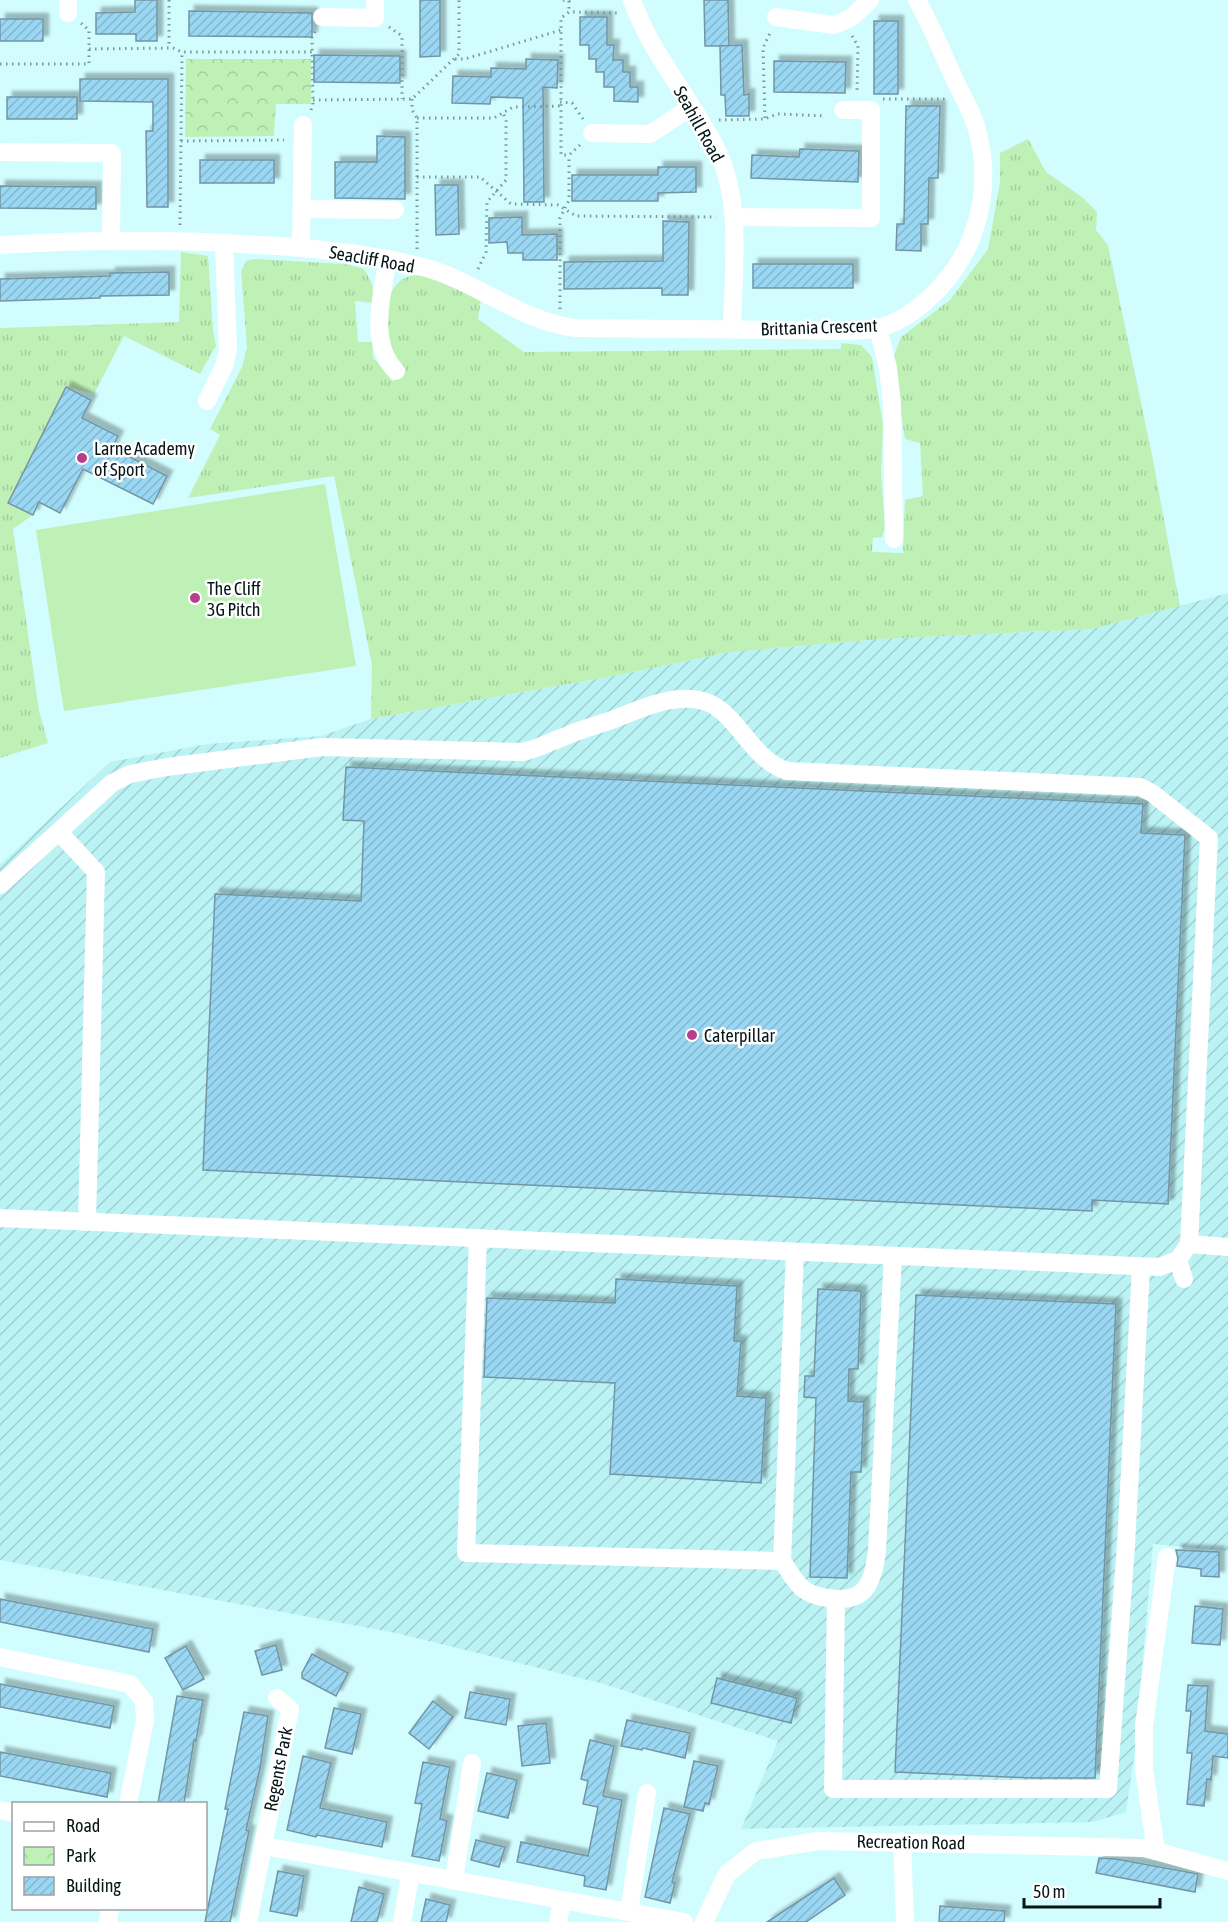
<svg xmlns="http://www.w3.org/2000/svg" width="1228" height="1922" viewBox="0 0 1228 1922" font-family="'Asap Condensed',sans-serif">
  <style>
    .industrial { fill: url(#industrial-furrows) }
    .grass { fill: url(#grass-tufts) }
    .park { fill: url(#park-crowns) }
    .pitch { fill: #bff1b7 }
    .building { fill: url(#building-hatch); stroke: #7395a5; stroke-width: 1.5; filter: url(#shadow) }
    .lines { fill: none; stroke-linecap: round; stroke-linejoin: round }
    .path { stroke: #789899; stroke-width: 3; stroke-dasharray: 1.5 4.5; stroke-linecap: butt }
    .minor { stroke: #fff; stroke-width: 18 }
    .poi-dot { fill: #b93d8d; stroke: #fff; stroke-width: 2 }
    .labels { text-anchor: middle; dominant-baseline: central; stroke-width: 5; stroke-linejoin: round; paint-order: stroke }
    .street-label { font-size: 18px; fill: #061617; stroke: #fff }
    .poi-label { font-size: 18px; fill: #061617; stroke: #fff; text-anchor: start }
  </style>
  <defs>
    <pattern id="industrial-furrows" width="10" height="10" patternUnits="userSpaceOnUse" patternTransform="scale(1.5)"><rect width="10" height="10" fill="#bbf2f4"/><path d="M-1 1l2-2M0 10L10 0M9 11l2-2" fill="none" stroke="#9fcfd0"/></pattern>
    <pattern id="grass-tufts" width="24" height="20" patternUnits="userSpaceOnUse" patternTransform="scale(1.5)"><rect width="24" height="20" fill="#bff1b7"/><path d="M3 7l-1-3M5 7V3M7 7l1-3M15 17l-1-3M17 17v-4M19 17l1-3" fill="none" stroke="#a3ce9d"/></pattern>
    <pattern id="park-crowns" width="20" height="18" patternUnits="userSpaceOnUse" patternTransform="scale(1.5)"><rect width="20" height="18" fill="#bff1b7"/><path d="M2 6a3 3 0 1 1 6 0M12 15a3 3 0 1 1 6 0" fill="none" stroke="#a3ce9d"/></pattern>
    <pattern id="building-hatch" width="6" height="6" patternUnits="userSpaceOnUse" patternTransform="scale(1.5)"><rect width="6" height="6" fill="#9ad7f3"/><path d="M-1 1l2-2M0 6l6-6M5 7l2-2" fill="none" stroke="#83b8d0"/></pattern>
    <filter id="shadow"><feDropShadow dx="5.5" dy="-5.5" stdDeviation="1.5" flood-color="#0004"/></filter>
  </defs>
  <rect width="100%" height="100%" fill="#d1fdff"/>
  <polygon class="industrial" points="1228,593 1228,1551 1153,1544 1135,1751 1126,1812 1093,1822 741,1829 778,1741 604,1684 396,1633 0,1560 0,865 110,762 208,744 321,736 371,719 619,675 730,652 882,639 1092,629"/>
  <g class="grass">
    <path d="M1028,139l18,33 36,25 15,15 -1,18 12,15 45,215 27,146 -88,23 -210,10 -152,13 -111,23 -248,44 1,-54 -38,-189 -146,22 32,-63 -10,-6 32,-62 5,-19 -6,-78 6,-9 6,-2 92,5 19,5 8,15 2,19 -19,-2 3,41h14l1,15 20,25 8,-14c-3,-3 -7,-6 -9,-10 -10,-23 -12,-75 19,-82 25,-5 48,13 70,23l-3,20 46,33 317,-3v-6l20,2 11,12 11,68 -2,48 4,55 -3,9 -9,1 -1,14 31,1 2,-53 18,-4 -3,-53 -15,-4 -12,-81 8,-21 49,-37 38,-51 12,-66v-30z"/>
    <polygon points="181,252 208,256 213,330 216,346 200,374 124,336 94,394 66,387 8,503 33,515 13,529 39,711 48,743 0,758 0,328 179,322"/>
  </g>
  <polygon class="park" points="186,59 311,59 311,104 276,104 274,136 185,137"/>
  <polygon class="pitch" points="325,484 356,666 64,711 36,530"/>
  <g class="building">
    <polygon points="135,0 157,0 157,41 136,41 136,34 96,34 96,13 135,12"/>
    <polygon points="420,0 440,0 440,56 420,57"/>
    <polygon points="704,0 728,0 729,46 705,46"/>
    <polygon points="189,11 312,13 312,37 189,36"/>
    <polygon points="580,17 607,17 607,45 614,45 613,60 623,60 623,72 630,72 630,87 638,87 638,102 614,101 614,87 604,87 604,72 596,72 596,59 589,59 589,45 580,45"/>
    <rect x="0" y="19" width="43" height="22"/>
    <rect x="874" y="21" width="24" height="73"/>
    <polygon points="742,45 744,95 749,94 749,116 726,116 725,95 721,95 720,46"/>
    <polygon points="314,55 400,56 400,83 314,82"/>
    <polygon points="526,59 558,60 557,88 543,87 544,202 524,202 523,98 491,97 490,104 452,103 453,76 491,77 491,68 526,69"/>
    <polygon points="774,61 846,62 845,93 774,92"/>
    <polygon points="80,79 168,79 168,207 147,207 146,131 153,131 153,102 80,101"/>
    <rect x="7" y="97" width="70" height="22"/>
    <polygon points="906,106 940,106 938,178 929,178 928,224 921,224 921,251 896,250 897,224 904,224"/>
    <polygon points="377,136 405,137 405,199 335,198 335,162 377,162"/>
    <polygon points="800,149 859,151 858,182 751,178 752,155 799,157"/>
    <rect x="200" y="160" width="74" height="23"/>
    <polygon points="658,167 696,167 696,192 658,193 658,201 572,201 572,175 658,175"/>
    <polygon points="435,185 458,185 459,234 436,235"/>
    <polygon points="0,186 96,187 96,209 0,208"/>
    <polygon points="522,217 522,235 557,234 557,260 523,260 523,253 508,253 507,242 489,243 489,218"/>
    <polygon points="663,221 689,222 688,295 662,295 662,288 564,289 564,262 663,261"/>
    <rect x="753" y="264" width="100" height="24"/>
    <polygon points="169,272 169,295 100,296 100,298 0,301 0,279 110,276 110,273"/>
    <polygon points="66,387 91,400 82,418 118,436 112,448 167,476 153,504 83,469 60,513 39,502 33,515 8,503"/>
    <polygon points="346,767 1143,804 1141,833 1185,835 1168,1204 1092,1200 1092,1211 203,1170 215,894 361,901 364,821 343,820"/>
    <polygon points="616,1279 737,1286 734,1341 741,1341 737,1396 766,1398 761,1483 610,1474 615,1383 484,1377 487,1298 615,1303"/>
    <polygon points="818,1289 861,1291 858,1369 849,1369 848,1401 864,1402 861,1472 851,1472 847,1578 810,1577 816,1398 804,1397 805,1376 814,1376"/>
    <polygon points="916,1295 1116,1304 1095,1778 1032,1778 895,1772"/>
    <polygon points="1176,1550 1219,1552 1219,1577 1201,1576 1201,1569 1177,1566 1178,1558"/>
    <polygon points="0,1599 153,1629 149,1652 0,1622"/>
    <polygon points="1195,1606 1223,1609 1220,1645 1192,1643"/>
    <polygon points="276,1645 282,1670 262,1675 255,1651"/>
    <polygon points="186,1646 204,1679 183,1690 165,1658"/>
    <polygon points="312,1654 348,1673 336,1696 302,1678 302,1673"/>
    <polygon points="717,1678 797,1698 791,1723 711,1703"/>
    <polygon points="0,1684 114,1706 110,1728 0,1707"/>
    <polygon points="1188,1685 1208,1686 1205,1731 1228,1734 1228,1758 1213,1756 1211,1780 1207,1779 1204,1806 1187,1804 1192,1753 1187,1753 1191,1711 1186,1711"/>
    <polygon points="470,1692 510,1699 506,1725 465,1718"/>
    <polygon points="177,1696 203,1700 196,1741 194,1740 184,1803 158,1803"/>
    <polygon points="433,1701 453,1717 429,1749 409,1733"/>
    <polygon points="334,1708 361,1714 352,1754 325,1748"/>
    <polygon points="244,1712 268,1716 260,1768 246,1830 249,1831 230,1922 205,1922 228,1809 225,1809"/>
    <polygon points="627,1720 690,1733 685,1758 643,1748 642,1750 621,1746"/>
    <polygon points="546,1723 550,1763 522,1766 518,1726"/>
    <polygon points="590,1740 614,1746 603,1796 622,1800 606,1890 584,1886 585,1876 517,1862 521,1842 588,1856 598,1807 583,1804 588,1781 581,1779"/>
    <polygon points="0,1752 111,1773 107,1797 0,1776"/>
    <polygon points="303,1756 331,1763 320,1808 387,1822 382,1847 317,1835 316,1837 287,1830"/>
    <polygon points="694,1761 718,1766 709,1804 705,1803 703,1811 684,1807"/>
    <polygon points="423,1762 450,1767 440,1819 447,1821 439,1861 412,1856 422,1804 415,1803"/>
    <polygon points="487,1773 517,1780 508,1818 478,1811"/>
    <polygon points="664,1808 690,1814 672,1882 675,1883 670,1903 645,1897"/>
    <polygon points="476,1840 505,1847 499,1867 471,1860"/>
    <polygon points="1099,1858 1116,1859 1198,1874 1195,1892 1096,1873"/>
    <polygon points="278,1871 304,1876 297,1916 270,1911"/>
    <polygon points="834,1878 845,1895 806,1922 767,1922"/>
    <polygon points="359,1887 384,1894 377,1922 351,1922"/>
    <polygon points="426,1899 450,1905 446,1922 421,1922"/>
    <polygon points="940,1906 1005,1911 1004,1922 939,1922"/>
  </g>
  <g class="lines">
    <g class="path">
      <polyline points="169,0 169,48"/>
      <polyline points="563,0 569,1 569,11"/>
      <polyline points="389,27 402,36 402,99"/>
      <polyline points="852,36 858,46 857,91"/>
      <polyline points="89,49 173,48 182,52 312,52"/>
      <polyline points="455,59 465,59 561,30"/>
      <polyline points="0,64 89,64 89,30 81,23"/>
      <polyline points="412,99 412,110 417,118 417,249"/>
      <polyline points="883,99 945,99"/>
      <polyline points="313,100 412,99 459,54 459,0"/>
      <polyline points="560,102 572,103 583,119"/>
      <polyline points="311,110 313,105 312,38 315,31"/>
      <polyline points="417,118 494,118 513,107 560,106"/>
      <polyline points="765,118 763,48 770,33"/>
      <polyline points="719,120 765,119 777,114 826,116"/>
      <polyline points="181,141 284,140"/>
      <polyline points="580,145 569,155 561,155 561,18 569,12 617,13"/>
      <polyline points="417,177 480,177 511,204 558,205 576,216 716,217"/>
      <polyline points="180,225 182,52"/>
      <polyline points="478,269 486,252 487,202 506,180 506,121 503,112"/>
      <polyline points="560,309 560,218 569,200 569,155"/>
    </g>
    <g class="minor">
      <polyline points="68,0 68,13"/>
      <path d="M632,0c19,54 58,97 84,148 27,52 17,125 16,181"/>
      <polyline points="322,17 375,18 375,0"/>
      <polyline points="776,17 834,25 851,18 870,0"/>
      <polyline points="592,133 650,134 691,107"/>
      <polyline points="0,152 112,153 111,241"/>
      <polyline points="302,209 395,210"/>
      <polyline points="734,217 871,218 871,110 843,110"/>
      <path d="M0,245c81,-5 161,-6 242,-1 61,3 121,8 181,23 53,14 97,54 152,61 74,1 148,2 222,2 24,0 60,3 82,-2 27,-7 52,-29 69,-50 35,-44 44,-102 27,-155 -6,-16 -14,-30 -21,-45 -12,-26 -23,-53 -37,-78"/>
      <polyline points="301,247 303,125"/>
      <path d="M388,259c-6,35 -20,84 8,112"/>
      <polyline points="878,328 888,368 892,404 894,539"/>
      <polyline points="207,401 224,366 228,350 224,243"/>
      <polyline points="59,832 96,872 87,1222"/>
      <path d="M0,885l112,-102 18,-9 37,-7 155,-20 200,5c14,-2 25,-9 39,-14 15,-7 32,-12 48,-17 30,-11 70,-32 102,-17 28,14 41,55 76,67l353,16 12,6 57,45 -20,406 -11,16 -19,7 -1159,-49"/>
      <polyline points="478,1239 466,1553 782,1561 795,1252"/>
      <polyline points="1189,1244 1228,1247"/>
      <polyline points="1178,1260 1184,1279"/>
      <path d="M782,1561c6,8 12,20 20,27 7,6 18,9 26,10 37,6 45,-14 49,-47l16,-295"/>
      <polyline points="836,1599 833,1789 1108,1789 1126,1545 1141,1267"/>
      <polyline points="0,1657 130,1684 144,1701 145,1720 128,1804"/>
      <polyline points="0,1810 14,1813"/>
      <polyline points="902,1841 905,1922"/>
      <polyline points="264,1846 684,1922"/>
      <polyline points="1156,1851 1144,1769 1144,1726 1167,1557"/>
      <polyline points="454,1880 472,1763"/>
      <polyline points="629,1912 647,1793"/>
      <polyline points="108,1922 110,1908"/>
      <polyline points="248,1922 290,1709 277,1698"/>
      <polyline points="402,1922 411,1872"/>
      <polyline points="558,1922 562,1900"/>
      <polyline points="704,1922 727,1874 756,1851 818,1841 1145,1848 1228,1871"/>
    </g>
  </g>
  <g class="poi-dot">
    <circle cx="82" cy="458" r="6"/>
    <circle cx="195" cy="598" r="6"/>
    <circle cx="692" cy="1035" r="6"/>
  </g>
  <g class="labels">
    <g class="street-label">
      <text transform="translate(699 124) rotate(61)">Seahill Road</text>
      <text transform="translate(372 259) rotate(10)">Seacliff Road</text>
      <text transform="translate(819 327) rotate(-2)">Brittania Crescent</text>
      <text transform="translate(278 1769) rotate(-79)">Regents Park</text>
      <text transform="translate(911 1842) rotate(1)">Recreation Road</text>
    </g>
    <g class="poi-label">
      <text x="94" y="448">Larne Academy<tspan x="94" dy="21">of Sport</tspan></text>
      <text x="207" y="588">The Cliff<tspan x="207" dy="21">3G Pitch</tspan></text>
      <text x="704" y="1035">Caterpillar</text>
    </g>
  </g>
  <rect x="12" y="1802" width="195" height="108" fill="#ffffff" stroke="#9ba2a2" stroke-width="1.5"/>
  <rect x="24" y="1822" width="30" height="9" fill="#ffffff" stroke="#9ba2a2" stroke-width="1.5"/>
  <text x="66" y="1832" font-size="18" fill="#061617">Road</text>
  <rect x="24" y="1847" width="30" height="18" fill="url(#park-crowns)" stroke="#9ba2a2" stroke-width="1.5"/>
  <text x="66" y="1862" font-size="18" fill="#061617">Park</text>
  <rect x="24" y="1877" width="30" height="18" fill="url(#building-hatch)" stroke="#9ba2a2" stroke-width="1.5"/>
  <text x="66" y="1892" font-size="18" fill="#061617">Building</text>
  <path d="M1024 1898v9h136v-9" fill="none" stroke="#061617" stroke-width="3"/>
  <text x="1033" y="1898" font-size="18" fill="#061617" stroke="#ffffff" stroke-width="4.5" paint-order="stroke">50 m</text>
</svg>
